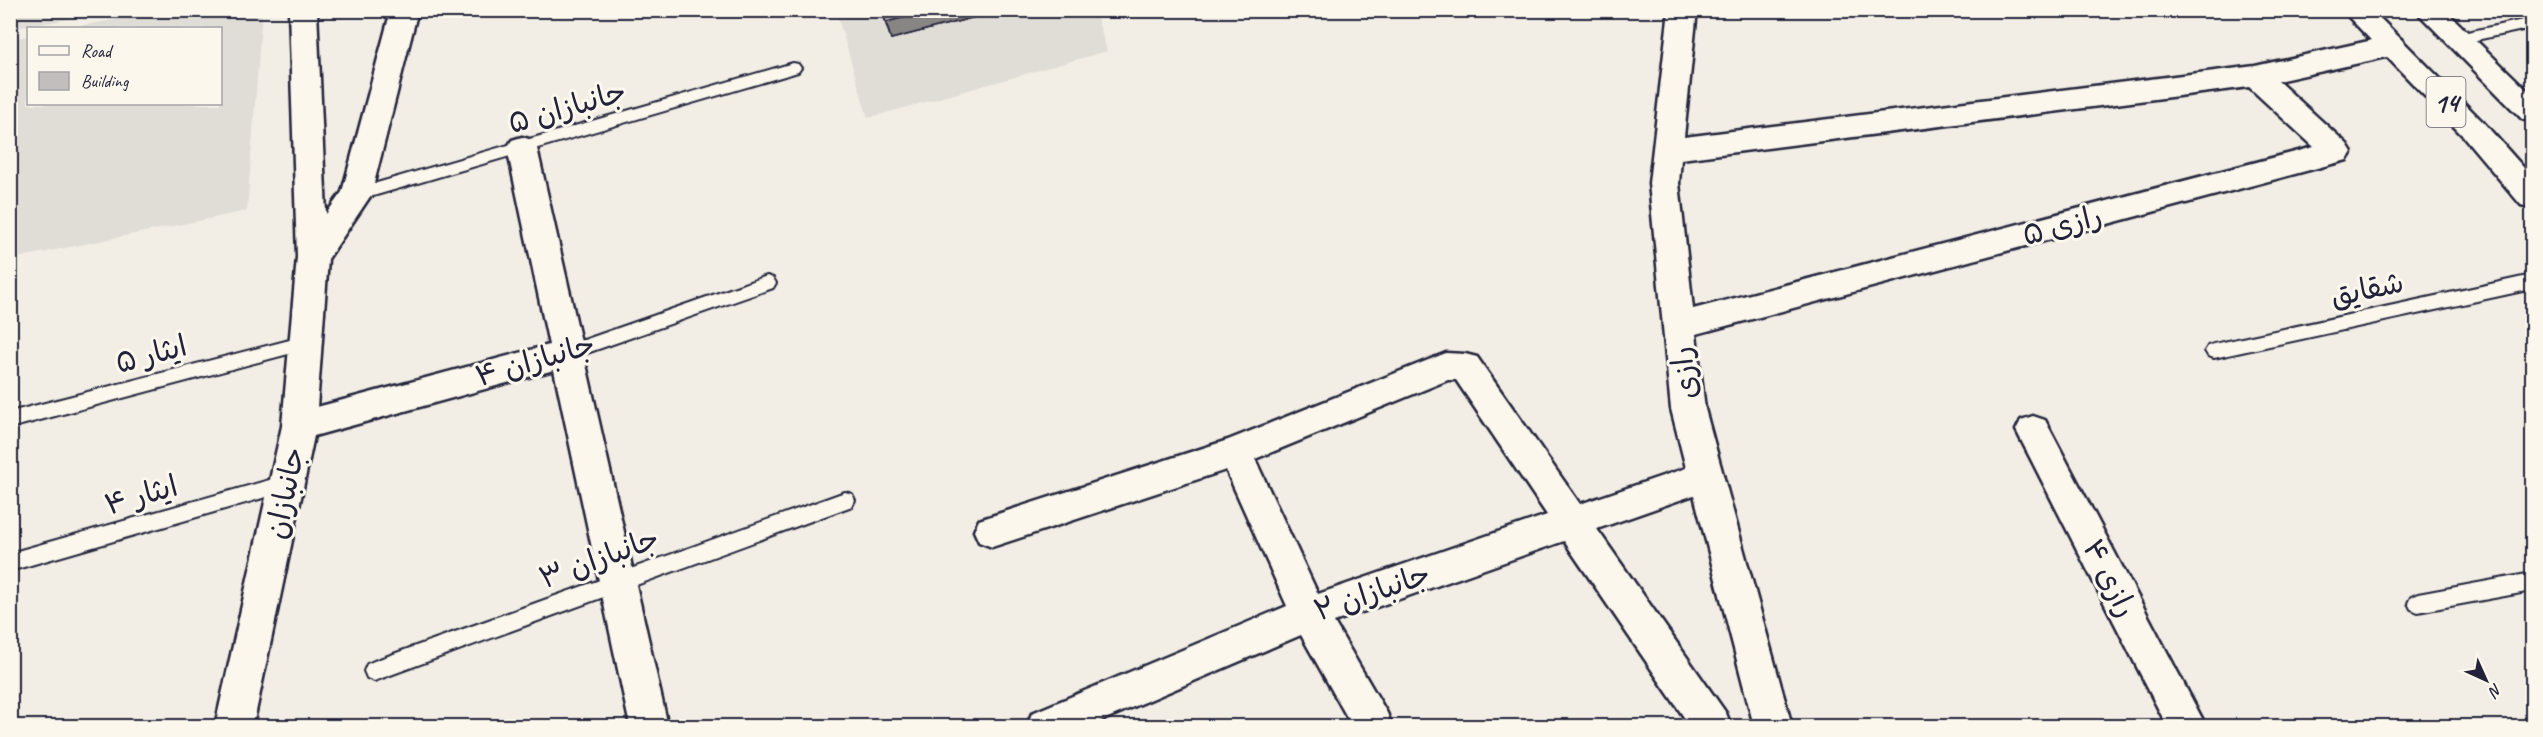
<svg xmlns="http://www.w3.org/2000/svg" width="2543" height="737" viewBox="0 0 2543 737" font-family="Caveat,'Playpen Sans Arabic',sans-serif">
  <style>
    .built { fill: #e0dcd6 }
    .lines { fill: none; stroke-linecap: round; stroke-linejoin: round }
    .service-casing { stroke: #22223b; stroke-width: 4 }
    .minor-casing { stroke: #22223b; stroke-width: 5 }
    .trunk-casing { stroke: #22223b; stroke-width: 5 }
    .service { fill: #fbf7ec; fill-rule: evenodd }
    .minor { fill: #fbf7ec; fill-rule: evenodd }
    .trunk { fill: #fbf7ec; fill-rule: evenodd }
    .wall { fill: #a7a3a3; stroke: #22223b; stroke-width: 1.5 }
    .shaded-wall { fill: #888585; stroke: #22223b; stroke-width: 1.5 }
    .building { fill: #c2bebe; stroke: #22223b; stroke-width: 1.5 }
    .labels { text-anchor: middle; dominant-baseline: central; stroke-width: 6; stroke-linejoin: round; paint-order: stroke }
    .shield { fill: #fbf7ec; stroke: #636270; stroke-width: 1.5 }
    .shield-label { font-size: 28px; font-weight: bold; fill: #22223b }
    .street-label { font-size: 30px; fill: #22223b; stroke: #fbf7ec }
  </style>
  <rect width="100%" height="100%" fill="#f2eee5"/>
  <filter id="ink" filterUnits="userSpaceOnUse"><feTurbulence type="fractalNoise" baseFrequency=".0167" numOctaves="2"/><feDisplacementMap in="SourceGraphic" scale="12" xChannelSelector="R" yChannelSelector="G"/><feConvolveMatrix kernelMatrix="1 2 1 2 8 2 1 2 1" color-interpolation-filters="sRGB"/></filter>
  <g filter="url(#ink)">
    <g class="built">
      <polygon points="11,10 116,10 116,11 11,29"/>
      <polygon points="164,11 262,11 247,211 11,259 11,39 28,36 28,104 220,104 220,28 67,28"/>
      <polygon points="836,11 1095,11 1107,51 868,118"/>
    </g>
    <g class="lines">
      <g class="service-casing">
        <g id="service">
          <polygon points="2532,18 2532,28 2458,44 2450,39 2458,34"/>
          <polygon points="793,63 798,64 801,68 798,72 356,201 350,199 348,195 350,191 356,189"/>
          <polygon points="2532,275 2532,289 2214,358 2208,356 2205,351 2208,346 2214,344"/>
          <polygon points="767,276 773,278 776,283 773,288 567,360 561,358 558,353 561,348"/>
          <polygon points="305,336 311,338 314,343 311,348 10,428 10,412"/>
          <polygon points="287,475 294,477 297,483 294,489 10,571 10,553"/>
          <polygon points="845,492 852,494 855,500 852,506 374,681 367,678 364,671 367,664 374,661"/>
          <polygon points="2532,573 2532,591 2418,612 2411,609 2408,603 2411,597 2418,594"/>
        </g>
      </g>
      <g class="minor-casing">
        <g id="minor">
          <polygon points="289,10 317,10 326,214 342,192 391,10 418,10 371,195 328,259 317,407 549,345 507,148 512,140 522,137 532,140 537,148 668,726 630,726 554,370 314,436 253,726 215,726 282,426 297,257"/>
          <path d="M1669,10h28l-13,127 571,-71 136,-30 10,3 4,7 -4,7 -10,3 -113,25 69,63 5,8 -5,8 -651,174 9,75 87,317h-38l-60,-231 -97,34 129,184 5,13h-41l-126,-185 -230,81 53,91 5,13h-40l-51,-91 -212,91h-62l5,-13 255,-107 -61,-136 -234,77 -13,-5 -5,-11 5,-11 249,-80 218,-87 19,1 12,3 103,147 106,-36 -15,-59 -22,-226zM2249,87l65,60 -621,162 -14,-126 2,-24zM1448,380h8l91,135 -229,79 -63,-135z"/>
          <polygon points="2033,416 2045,420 2206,726 2167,726 2016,430 2021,420"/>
        </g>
      </g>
      <g class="trunk-casing">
        <g id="trunk">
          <polygon points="2342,10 2372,10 2483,122 2532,177 2532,208 2521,205 2463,136"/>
          <polygon points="2415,10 2445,10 2532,95 2532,122 2522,119"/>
        </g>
      </g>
      <use href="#service" class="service"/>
      <use href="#minor" class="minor"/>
      <use href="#trunk" class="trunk"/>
    </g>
    <polygon class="wall" points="881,10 1002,10 891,39"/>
    <polygon class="shaded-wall" points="932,10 1002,10 891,39 886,22"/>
    <polygon class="building" points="882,10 932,10 886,22"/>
  </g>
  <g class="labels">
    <rect class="shield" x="2426.5" y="77" width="39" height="50" rx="4.5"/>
    <g class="shield-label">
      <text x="2446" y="102">14</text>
    </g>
    <g class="street-label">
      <text transform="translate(567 107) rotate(-16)">جانبازان ۵</text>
      <text transform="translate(2062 225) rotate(-15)">رازی ۵</text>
      <text transform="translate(2367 289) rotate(-12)">شقایق</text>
      <text transform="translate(151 354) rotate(-15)">ایثار ۵</text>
      <text transform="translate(535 360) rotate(-16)">جانبازان ۴</text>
      <text transform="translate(1684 373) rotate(-97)">رازی</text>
      <text transform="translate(285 493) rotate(-78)">جانبازان</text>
      <text transform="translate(141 495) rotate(-16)">ایثار ۴</text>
      <text transform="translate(599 558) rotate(-20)">جانبازان ۳</text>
      <text transform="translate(2110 578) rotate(63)">رازی ۴</text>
      <text transform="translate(1372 592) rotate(-19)">جانبازان ۲</text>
    </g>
  </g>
  <rect width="2543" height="737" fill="none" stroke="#fbf7ec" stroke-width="36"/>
  <rect x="18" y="18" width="2507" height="701" fill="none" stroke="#22223b" stroke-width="2" filter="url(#ink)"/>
  <rect x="27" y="27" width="195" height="78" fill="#fbf7ec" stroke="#a4a2a5" stroke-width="1.5"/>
  <rect x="39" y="46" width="30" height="9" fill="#fbf7ec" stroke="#a4a2a5" stroke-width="1.5"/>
  <text x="81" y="57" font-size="18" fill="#22223b">Road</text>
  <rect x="39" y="72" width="30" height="18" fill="#c2bebe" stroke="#a4a2a5" stroke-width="1.5"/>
  <text x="81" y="87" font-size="18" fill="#22223b">Building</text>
  <g transform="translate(2486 680) rotate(135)" stroke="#fbf7ec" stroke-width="4.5" paint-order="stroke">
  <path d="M0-4.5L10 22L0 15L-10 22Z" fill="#22223b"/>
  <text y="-9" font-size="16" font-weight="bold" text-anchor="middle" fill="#22223b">N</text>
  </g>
</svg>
